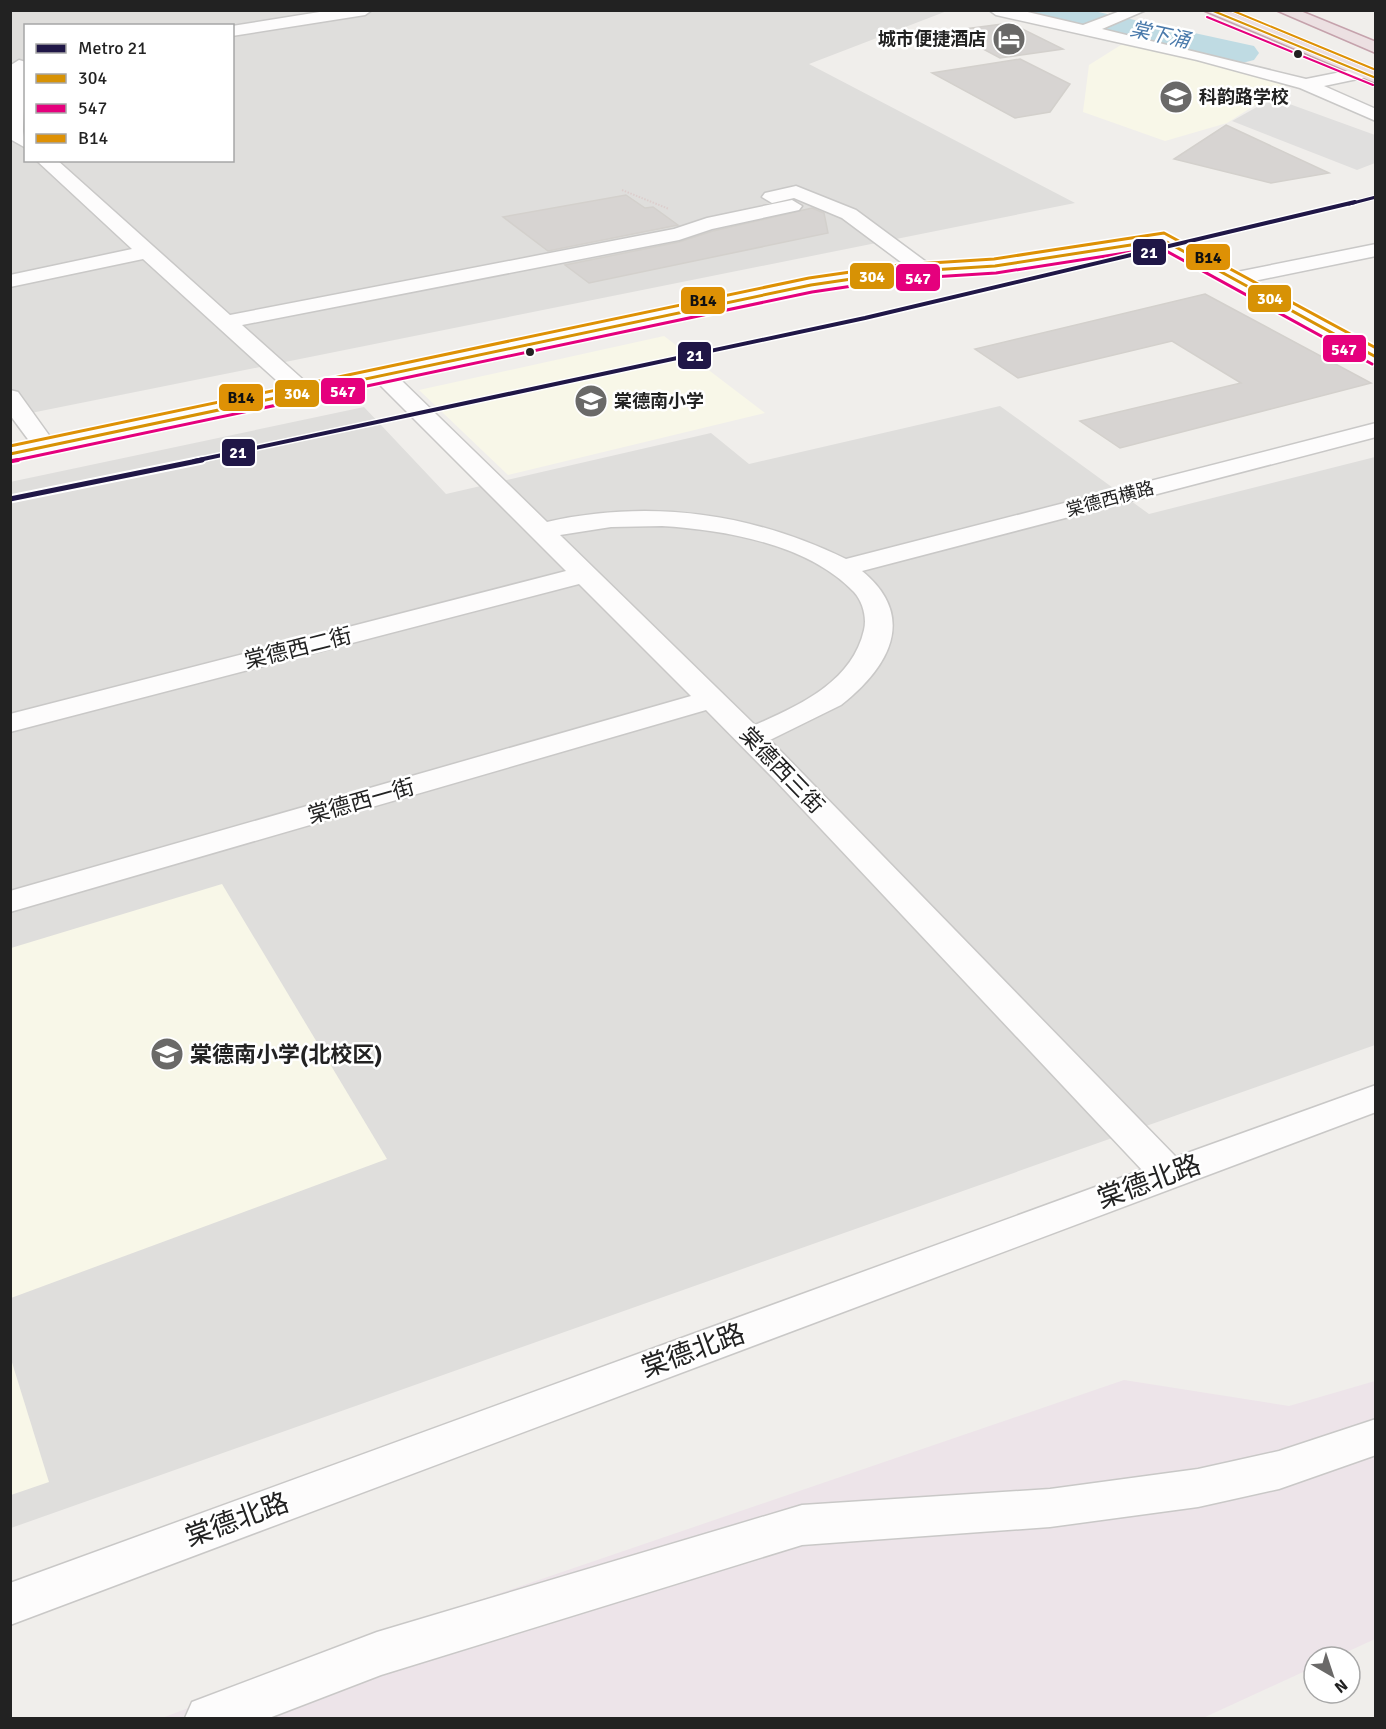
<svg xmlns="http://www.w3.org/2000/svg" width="1386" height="1729" viewBox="0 0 1386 1729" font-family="Signika,'Noto Sans SC',sans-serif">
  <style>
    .residential { fill: #dfdedc; fill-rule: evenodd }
    .industrial { fill: #ede4e9 }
    .education { fill: #f8f7e8 }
    .parking { fill: #e0dfde }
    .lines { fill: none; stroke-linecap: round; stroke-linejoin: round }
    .river { fill: #bfdbe3; fill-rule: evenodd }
    .building { fill: #d7d4d2; stroke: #d3d0cc; stroke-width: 1.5 }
    .minor-casing { stroke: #c9c8c7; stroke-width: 3 }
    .highway-casing { stroke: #c5a2ac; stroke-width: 3 }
    .path { stroke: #dccecd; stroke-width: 2; stroke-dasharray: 1.5 1.5; stroke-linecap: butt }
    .minor { fill: #fdfcfc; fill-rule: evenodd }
    .highway { fill: #ece0e2; fill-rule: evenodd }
    .bus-1-far1-casing { stroke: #fff; stroke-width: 4.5 }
    .bus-1-casing { stroke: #fff; stroke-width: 6 }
    .bus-2-far2-casing { stroke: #fff; stroke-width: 4.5 }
    .bus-2-far1-casing { stroke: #fff; stroke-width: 6 }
    .bus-2-casing { stroke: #fff; stroke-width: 8 }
    .bus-3-far1-casing { stroke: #fff; stroke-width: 4.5 }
    .bus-3-casing { stroke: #fff; stroke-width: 6 }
    .bus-1-far1 { stroke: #d79205; stroke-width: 2 }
    .bus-1 { stroke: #d79205; stroke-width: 3 }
    .bus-2-far2 { stroke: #e5007d; stroke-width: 2 }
    .bus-2-far1 { stroke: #e5007d; stroke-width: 3 }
    .bus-2 { stroke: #e5007d; stroke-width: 4 }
    .bus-3-far1 { stroke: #de9105; stroke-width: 2 }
    .bus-3 { stroke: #de9105; stroke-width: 3 }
    .metro-1-far2-casing { stroke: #fff; stroke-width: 5 }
    .metro-1-far1-casing { stroke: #fff; stroke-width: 7 }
    .metro-1-casing { stroke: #fff; stroke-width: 9 }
    .metro-1-far2 { stroke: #201747; stroke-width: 3 }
    .metro-1-far1 { stroke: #201747; stroke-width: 4 }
    .metro-1 { stroke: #201747; stroke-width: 5 }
    .bus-dot { fill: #222; stroke: #fff; stroke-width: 2 }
    .labels { text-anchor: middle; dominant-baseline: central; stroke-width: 5; stroke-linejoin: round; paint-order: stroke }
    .far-poi-label { font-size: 18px; font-weight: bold; fill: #222; stroke: #fff; text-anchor: start }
    .far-street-label { font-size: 18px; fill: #222; stroke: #fff }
    .far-water-label { font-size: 20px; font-style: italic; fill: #4a7aab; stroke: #fff }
    .street-label { font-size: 22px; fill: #222; stroke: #fff }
    .poi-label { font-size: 22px; font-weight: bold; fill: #222; stroke: #fff; text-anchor: start }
    .near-street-label { font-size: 27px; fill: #222; stroke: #fff }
    .line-badge { stroke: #fff; stroke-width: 2 }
    .badge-label { font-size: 16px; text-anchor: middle; font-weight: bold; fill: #fff }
    .pale-badge-label { font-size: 16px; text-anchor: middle; font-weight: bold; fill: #111 }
  </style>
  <rect width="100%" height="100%" fill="#f0eeeb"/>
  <g class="residential">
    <path d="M11,11h936l-138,53 266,139 -1064,214zM26,26h206v134h-206z"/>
    <polygon points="1000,406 1149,514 1375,457 1375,1045 11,1528 10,482 364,407 446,494 711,433 749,464"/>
  </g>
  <polygon class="industrial" points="1124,1380 1289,1406 1375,1381 1375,1639 1336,1657 1314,1657 1314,1667 1203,1718 162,1718 416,1622"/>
  <g class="education">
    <polygon points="1124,43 1291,82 1227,123 1165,141 1083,112 1089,65"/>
    <polygon points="664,336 765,413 508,475 419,390"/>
    <polygon points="222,884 387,1159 11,1298 11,948"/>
    <polygon points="10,1356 49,1482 11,1495 10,1495"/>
  </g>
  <polygon class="parking" points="1273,98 1375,135 1375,163 1357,170 1232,121"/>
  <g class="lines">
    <polygon class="river" points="1026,10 1089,10 1254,46 1259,53 1254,60 1242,63 1042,20 1031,17"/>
  </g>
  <g class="building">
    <polygon points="1010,23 1063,49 1000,58 949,31"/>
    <polygon points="1020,59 1070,84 1050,112 1015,118 932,73"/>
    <polygon points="1226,125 1329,173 1271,183 1174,159"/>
    <polygon points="626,195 645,208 653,207 678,225 548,251 503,217"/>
    <polygon points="812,208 824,213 828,233 589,283 565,265 679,242 713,231"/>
    <polygon points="1205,294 1371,383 1120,448 1080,421 1241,383 1172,341 1018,378 975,349"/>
  </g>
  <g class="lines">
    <g class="minor-casing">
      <g id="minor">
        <polygon points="332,10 372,10 365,15 232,36 232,26"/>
        <polygon points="989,10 1019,10 1083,25 1123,10 1146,10 1102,29 1306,79 1361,68 1367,69 1369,73 1367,77 1324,86 1376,109 1376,121 1300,88 1197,60 996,15"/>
        <polygon points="19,60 26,62 23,131 26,148 10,139 11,65"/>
        <path d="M36,160h21l173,155 444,-86 33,-11 85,-18 10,6 -3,4 -87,19 -33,11 -437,85 66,59 503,-105 94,-14 -63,-47 -48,-20 -22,5 -10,-6 3,-4 31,-7 60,24 73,54 66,-4 168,-26 74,38 139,-28v12l-122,25 122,67v16l-216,-117 -165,25 -96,6 -88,13 -411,88 147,143c103,-23 205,-9 299,37l530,-136v14l-514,134c56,46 27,96 -21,134l-71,35 406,417 200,-72v27l-1366,513v-42l1132,-413 -367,-390 -69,-70 -696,202v-21l681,-195 -112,-112 -569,148v-18l556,-143 -188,-188 -368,78v-14l20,-5 -20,-27v-25l8,2 33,46 235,-49 -143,-130 -133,28v-12l122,-26zM662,526c63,4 146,18 192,66 9,10 13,26 10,38 -12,52 -64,75 -109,95l-195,-190 51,-8z"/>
        <polygon points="1376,1419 1376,1455 1279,1489 1198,1507 1050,1527 802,1545 381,1675 269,1718 185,1718 192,1702 377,1632 802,1505 1050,1489 1198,1469 1279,1451"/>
      </g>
    </g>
    <g class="highway-casing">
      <g id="highway">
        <polygon points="1203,10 1225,10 1376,72 1376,83"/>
        <polygon points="1276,10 1298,10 1376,42 1376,53"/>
      </g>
    </g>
    <polyline class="path" points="622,190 669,209"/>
    <use href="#minor" class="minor"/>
    <use href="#highway" class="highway"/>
    <g class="bus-1-far1-casing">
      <polyline id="bus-1-far1" points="1211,10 1376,78"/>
    </g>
    <g class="bus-1-casing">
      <g id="bus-1">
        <polyline points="1163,240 1376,357"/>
        <polyline points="10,454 811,285 899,272 995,266 1163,240"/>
      </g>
    </g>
    <g class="bus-2-far2-casing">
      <polyline id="bus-2-far2" points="1207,17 1373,85"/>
    </g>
    <g class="bus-2-far1-casing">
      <g id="bus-2-far1">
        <polyline points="1159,247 1372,364"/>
        <polyline points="12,461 812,292 900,279 996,273 1164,247"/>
      </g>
    </g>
    <g class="bus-2-casing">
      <polyline id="bus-2" points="12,461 18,460"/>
    </g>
    <g class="bus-3-far1-casing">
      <polyline id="bus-3-far1" points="1231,10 1376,70"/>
    </g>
    <g class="bus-3-casing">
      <polyline id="bus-3" points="10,446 809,278 899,265 994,259 1164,233 1376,348"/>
    </g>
    <use href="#bus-1-far1" class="bus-1-far1"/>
    <use href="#bus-1" class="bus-1"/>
    <use href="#bus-2-far2" class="bus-2-far2"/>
    <use href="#bus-2-far1" class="bus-2-far1"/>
    <use href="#bus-2" class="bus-2"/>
    <use href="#bus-3-far1" class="bus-3-far1"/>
    <use href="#bus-3" class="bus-3"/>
    <g class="metro-1-far2-casing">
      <polyline id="metro-1-far2" points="1349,204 1376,197"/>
    </g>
    <g class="metro-1-far1-casing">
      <polyline id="metro-1-far1" points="194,461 865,318 1355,202"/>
    </g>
    <g class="metro-1-casing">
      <polyline id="metro-1" points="10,499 202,460"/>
    </g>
    <use href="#metro-1-far2" class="metro-1-far2"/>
    <use href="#metro-1-far1" class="metro-1-far1"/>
    <use href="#metro-1" class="metro-1"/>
  </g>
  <defs>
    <g id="hotel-disc" transform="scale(1.725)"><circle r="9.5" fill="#6a6968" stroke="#fff"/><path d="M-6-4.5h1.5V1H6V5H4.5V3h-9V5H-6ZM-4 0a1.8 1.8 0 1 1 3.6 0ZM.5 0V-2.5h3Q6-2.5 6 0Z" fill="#fff"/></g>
    <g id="school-disc" transform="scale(1.725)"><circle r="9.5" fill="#6a6968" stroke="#fff"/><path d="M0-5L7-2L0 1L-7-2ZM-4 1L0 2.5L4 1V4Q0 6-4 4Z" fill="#fff"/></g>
  </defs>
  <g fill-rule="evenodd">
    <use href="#hotel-disc" x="1009" y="39"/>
    <use href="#school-disc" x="1176" y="97"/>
    <use href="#school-disc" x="591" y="401"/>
    <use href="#school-disc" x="167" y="1054"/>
  </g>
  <g class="bus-dot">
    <circle cx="1298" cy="54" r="5"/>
    <circle cx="530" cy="352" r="5"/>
  </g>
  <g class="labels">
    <g class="far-poi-label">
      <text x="986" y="39" text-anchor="end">城市便捷酒店</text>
      <text x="1199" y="97">科韵路学校</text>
      <text x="614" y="401">棠德南小学</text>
    </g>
    <g class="far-street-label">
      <text transform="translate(1110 499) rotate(-15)">棠德西横路</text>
    </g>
    <g class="far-water-label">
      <text transform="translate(1160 35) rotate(12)">棠下涌</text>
    </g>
    <g class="street-label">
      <text transform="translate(298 648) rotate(-14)">棠德西二街</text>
      <text transform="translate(782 770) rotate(46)">棠德西三街</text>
      <text transform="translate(361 801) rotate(-16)">棠德西一街</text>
    </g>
    <g class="poi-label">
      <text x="190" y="1054">棠德南小学(北校区)</text>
    </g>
    <g class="near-street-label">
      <text transform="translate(1149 1182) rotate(-20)">棠德北路</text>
      <text transform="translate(693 1351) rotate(-20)">棠德北路</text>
      <text transform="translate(237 1520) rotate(-20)">棠德北路</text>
    </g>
  </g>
  <g class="line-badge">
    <rect x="1132" y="238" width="35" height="28" rx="6" fill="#201747"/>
    <rect x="1185" y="243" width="46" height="28" rx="6" fill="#de9105"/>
    <rect x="849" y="262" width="46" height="28" rx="6" fill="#d79205"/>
    <rect x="895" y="263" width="46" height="29" rx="6" fill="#e5007d"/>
    <rect x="1247" y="284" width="45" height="29" rx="6" fill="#d79205"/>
    <rect x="680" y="286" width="46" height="29" rx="6" fill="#de9105"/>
    <rect x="1322" y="334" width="45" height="29" rx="6" fill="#e5007d"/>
    <rect x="677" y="341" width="35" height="29" rx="6" fill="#201747"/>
    <rect x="320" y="377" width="46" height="28" rx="6" fill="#e5007d"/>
    <rect x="274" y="379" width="46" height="29" rx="6" fill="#d79205"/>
    <rect x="218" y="383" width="46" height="29" rx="6" fill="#de9105"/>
    <rect x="221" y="438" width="35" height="29" rx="6" fill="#201747"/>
  </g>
  <g class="badge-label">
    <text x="1149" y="258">21</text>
    <text x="872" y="282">304</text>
    <text x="918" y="284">547</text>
    <text x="1270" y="304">304</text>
    <text x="1344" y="355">547</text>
    <text x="695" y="361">21</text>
    <text x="343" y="397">547</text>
    <text x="297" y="399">304</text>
    <text x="238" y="458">21</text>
  </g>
  <g class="pale-badge-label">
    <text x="1208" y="263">B14</text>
    <text x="703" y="306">B14</text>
    <text x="241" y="403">B14</text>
  </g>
  <rect width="1386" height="1729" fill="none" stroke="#222222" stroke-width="24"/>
  <rect x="24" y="24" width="210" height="138" fill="#ffffff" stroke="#a7a7a7" stroke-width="1.5"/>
  <rect x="36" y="44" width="30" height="9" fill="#201747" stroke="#a7a7a7" stroke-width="1.5"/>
  <text x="78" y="54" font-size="18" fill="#222222">Metro 21</text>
  <rect x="36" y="74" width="30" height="9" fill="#d79205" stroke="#a7a7a7" stroke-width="1.5"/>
  <text x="78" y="84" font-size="18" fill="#222222">304</text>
  <rect x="36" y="104" width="30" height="9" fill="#e5007d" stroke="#a7a7a7" stroke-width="1.5"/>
  <text x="78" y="114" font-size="18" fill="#222222">547</text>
  <rect x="36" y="134" width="30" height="9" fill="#de9105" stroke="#a7a7a7" stroke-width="1.5"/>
  <text x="78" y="144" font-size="18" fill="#222222">B14</text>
  <g transform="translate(1332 1675) rotate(141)"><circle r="28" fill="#ffffff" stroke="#a7a7a7" stroke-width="1.5"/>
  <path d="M0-4.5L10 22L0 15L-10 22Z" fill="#6a6968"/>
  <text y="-9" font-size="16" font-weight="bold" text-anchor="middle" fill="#222222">N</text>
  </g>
</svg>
